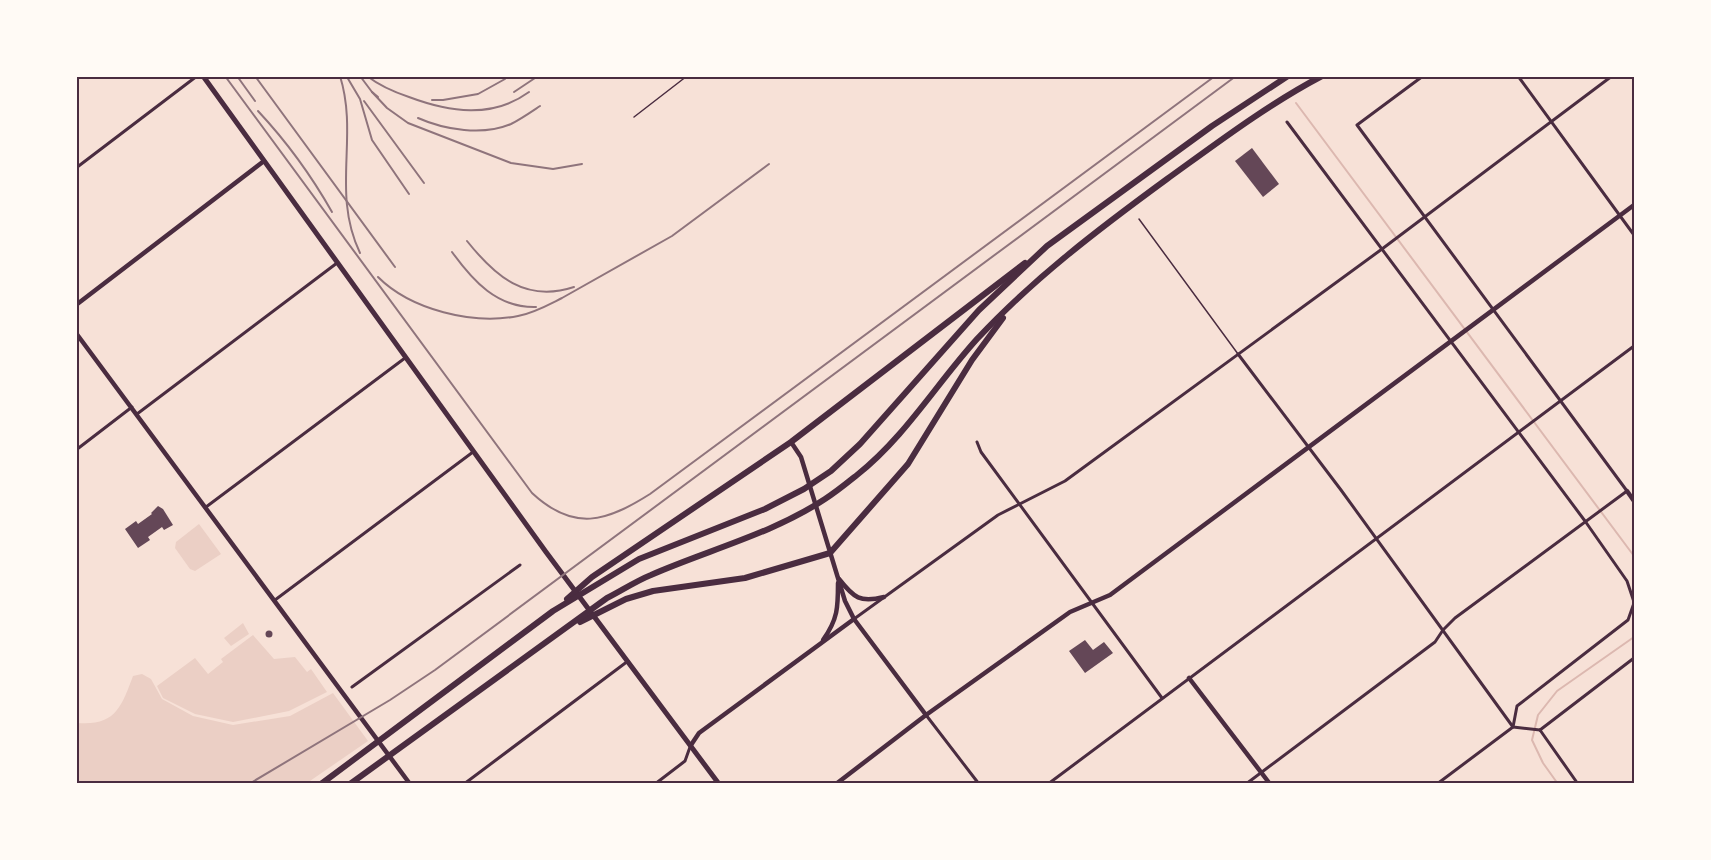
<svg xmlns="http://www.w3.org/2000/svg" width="1711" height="860" viewBox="0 0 1711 860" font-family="Cabin,sans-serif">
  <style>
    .green { fill: #ebcfc5 }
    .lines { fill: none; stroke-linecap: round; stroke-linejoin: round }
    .stream { stroke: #dcb8b0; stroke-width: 2 }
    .building { fill: #644757 }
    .service { stroke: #4a2c40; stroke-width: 1.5 }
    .minor { stroke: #4a2c40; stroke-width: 3 }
    .tertiary { stroke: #4a2c40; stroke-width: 4.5 }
    .secondary { stroke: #4a2c40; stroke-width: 4.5 }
    .primary { stroke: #4a2c40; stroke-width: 5 }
    .motorway { stroke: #4a2c40; stroke-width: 6 }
    .rail { stroke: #8f747c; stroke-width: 2 }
    .neatline { fill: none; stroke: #4a2c40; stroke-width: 2 }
  </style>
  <rect width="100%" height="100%" fill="#f7e1d7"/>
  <g class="green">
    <polygon points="199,524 221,554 195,571 190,569 175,548 176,542"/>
    <polygon points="243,623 249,634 231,646 224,638"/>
    <polygon points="253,635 274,659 295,657 307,672 311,669 327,692 289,711 233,722 195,714 163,698 157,686 195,658 208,674 223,662 221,659"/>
    <path d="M142,674l9,5 11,20 31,17 40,9 57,-9 43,-23 35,48 -61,42h-230v-60c38,3 44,-15 56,-47z"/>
  </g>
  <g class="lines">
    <g class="stream">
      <polyline points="1296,103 1634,556"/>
      <polyline points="1558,784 1543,763 1532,740 1538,715 1557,691 1634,637"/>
    </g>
  </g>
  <g class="building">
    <polygon points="1252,148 1279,184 1263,197 1235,161"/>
    <polygon points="158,506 163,509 173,525 164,530 162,527 148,537 150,540 138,548 125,529 136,521 138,524 152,514 151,513"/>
    <circle cx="269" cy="634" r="3.5"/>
    <polygon points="1085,640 1093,650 1104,642 1113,653 1085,673 1069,651"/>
  </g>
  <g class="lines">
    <g class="service">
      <polyline points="634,117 687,76"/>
      <polyline points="1139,219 1238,354"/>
    </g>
    <g class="minor">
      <polyline points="1518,76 1634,235"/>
      <polyline points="1287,122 1585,521 1627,581 1634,602"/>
      <polyline points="76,168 197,76"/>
      <polyline points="1238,354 1341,490 1513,727 1540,730"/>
      <polyline points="137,414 337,263"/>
      <polyline points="977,442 981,452 1162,698"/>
      <polyline points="76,450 132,407"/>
      <polyline points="206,507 405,358"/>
      <polyline points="275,600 473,452"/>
      <polyline points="854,619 998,515 1065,481 1382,249 1612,76"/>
      <polyline points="352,687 520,565"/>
      <polyline points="926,715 979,784"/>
      <polyline points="1540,730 1634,658"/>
      <polyline points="1540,730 1578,784"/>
      <polyline points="464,784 628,661"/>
      <polyline points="655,784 685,761 690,747"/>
      <polyline points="1048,784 1634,346"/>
      <polyline points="1246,784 1435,642 1443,630 1455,618 1627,491 1357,125 1423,76"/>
      <polyline points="1437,784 1513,727 1517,706 1628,620 1634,603"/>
    </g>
    <g class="tertiary">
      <polyline points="76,305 264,161"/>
      <polyline points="76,333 410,784"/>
      <polyline points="1627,491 1634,501"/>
      <polyline points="854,619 926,715"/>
      <polyline points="1189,678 1270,784"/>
      <polyline points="836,784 926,715 1070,612 1110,595 1634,205"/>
    </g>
    <g class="secondary">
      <path d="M839,579c15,19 21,24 45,18"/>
      <path d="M823,640c15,-21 15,-33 15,-57"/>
      <polyline points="691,745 699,733 854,619 845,601 801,457 791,442"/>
    </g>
    <polyline class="primary" points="203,76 546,552 719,784"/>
    <g class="motorway">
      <polyline points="567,599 592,577 791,442 1025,263"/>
      <polyline points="580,622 626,599 653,591 745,578 830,553 908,464 972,360 1003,318"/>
      <polyline points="321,784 553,611 639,559 765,509 804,489 831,471 860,444 979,310 1047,246 1212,126 1288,76"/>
      <path d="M350,784l257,-186c14,-7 29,-17 44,-23 57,-25 121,-41 174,-76 11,-7 22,-16 32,-24 48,-38 80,-92 120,-136 57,-61 123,-111 190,-160 50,-36 100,-74 155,-103"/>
    </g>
    <g class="rail">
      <path d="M225,76l307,417c42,39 74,29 118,1l565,-418"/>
      <polyline points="237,76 255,101"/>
      <polyline points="255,76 395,267"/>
      <path d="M340,76c19,61 -9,116 20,177"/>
      <polyline points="360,76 372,92 378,97"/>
      <path d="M367,76c13,10 27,16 42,21 40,15 83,22 120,-5"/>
      <polyline points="411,76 438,76"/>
      <polyline points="347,77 360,99 372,140 409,194"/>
      <polyline points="372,92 387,108 408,123 511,163 553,169 582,164"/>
      <polyline points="514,92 538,76"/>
      <polyline points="432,100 443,100 478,94 505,79"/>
      <polyline points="364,101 424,183"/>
      <path d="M258,111c29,31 53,64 74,101"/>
      <path d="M418,118c27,12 65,18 93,6 10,-5 20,-12 29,-18"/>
      <path d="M467,241c28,35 58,62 107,46"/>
      <path d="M452,252c21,29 45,56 84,55"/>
      <path d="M378,277c33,33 95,48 140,39 16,-3 30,-11 44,-18l110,-62 97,-72"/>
      <polyline points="249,784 390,700 435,670 1236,76"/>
    </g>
  </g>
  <rect width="1711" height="860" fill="none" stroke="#fffaf5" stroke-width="156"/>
  <rect x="78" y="78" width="1555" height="704" class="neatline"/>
</svg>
